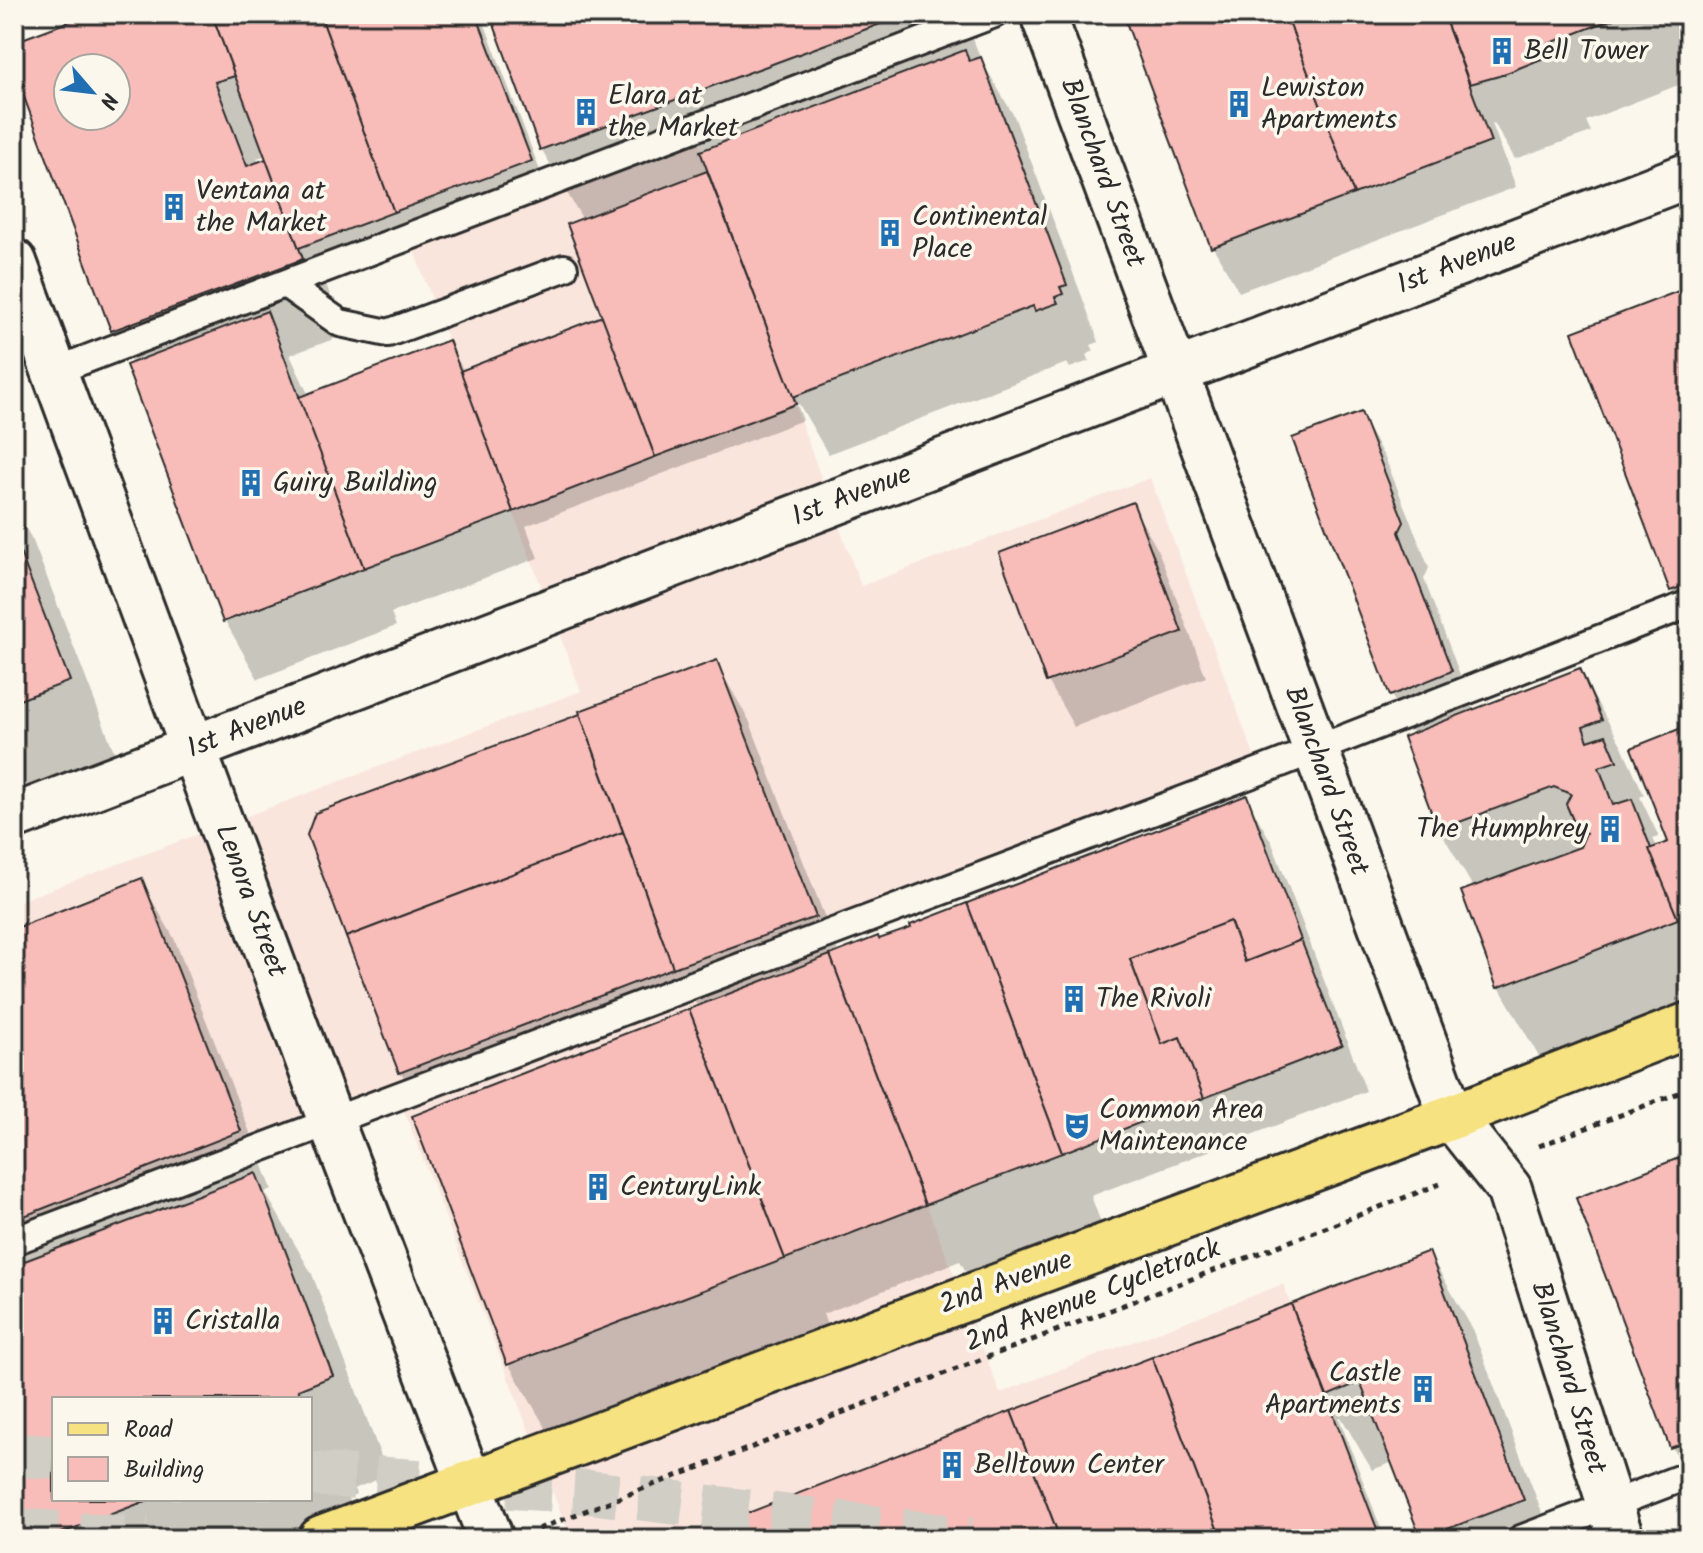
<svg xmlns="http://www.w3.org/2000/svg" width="1703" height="1553" viewBox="0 0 1703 1553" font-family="Kalam,sans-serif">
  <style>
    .built { fill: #fae5dd }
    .shadow { fill: #0003; fill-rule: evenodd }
    .building { fill: #f8bcb9; stroke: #2b2b2b; stroke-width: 2; fill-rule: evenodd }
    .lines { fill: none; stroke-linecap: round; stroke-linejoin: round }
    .motorway-tunnel { stroke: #d1cec5; stroke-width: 44; stroke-dasharray: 44 22; stroke-linecap: butt }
    .service-casing { stroke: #2b2b2b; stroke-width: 32 }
    .tertiary-casing { stroke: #2b2b2b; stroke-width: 50 }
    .secondary-casing { stroke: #2b2b2b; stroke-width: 50 }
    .primary-casing { stroke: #2b2b2b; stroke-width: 50 }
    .path { stroke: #2b2b2b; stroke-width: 5; stroke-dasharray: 6 6; stroke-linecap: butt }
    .service { stroke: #fbf7ec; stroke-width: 26 }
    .tertiary { stroke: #fbf7ec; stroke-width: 44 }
    .secondary { stroke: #fbf7ec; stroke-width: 44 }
    .primary { stroke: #f7e281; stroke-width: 44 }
    .labels { text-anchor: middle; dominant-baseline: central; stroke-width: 7; stroke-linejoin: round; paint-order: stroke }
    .poi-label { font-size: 28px; fill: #2b2b2b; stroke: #fbf7ec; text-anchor: start }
    .street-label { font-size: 28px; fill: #2b2b2b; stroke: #fbf7ec }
  </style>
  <rect width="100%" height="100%" fill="#fbf7ec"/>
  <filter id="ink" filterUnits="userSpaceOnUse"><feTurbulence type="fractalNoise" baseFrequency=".0125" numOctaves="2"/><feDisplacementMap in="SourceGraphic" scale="16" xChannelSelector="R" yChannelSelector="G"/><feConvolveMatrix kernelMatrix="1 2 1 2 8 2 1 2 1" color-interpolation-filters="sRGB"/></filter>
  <g filter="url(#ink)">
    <polygon class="built" points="698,141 861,586 1150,478 1263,779 825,945 1000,1393 1283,1284 1382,1539 571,1539 393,1083 14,1229 14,903 581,691 413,249"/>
    <g class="shadow">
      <path d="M95,14h386l67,178 -225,84 22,59 -55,20 19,41 139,-53 16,28 141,-54 -22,-97 -41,-70 -50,-136h472l17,46 33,56 85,226 -8,3 3,6 -8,4 3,6 -19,7 -3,-5 -239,91 -29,-50 -2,1 6,15 -277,106 12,32 -147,55 5,13 -138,53 -33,-58 -97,-255 5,-1 -20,-35 -99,-266v-20zM68,68h48v48h-48zM267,155l2,5 -10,3 -2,-5z"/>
      <polygon points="1126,14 1689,14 1689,87 1686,82 1586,121 1591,132 1515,159 1494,123 1492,124 1516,187 1239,292 1213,247"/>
      <polygon points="1689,290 1689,620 1672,591 1575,333"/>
      <polygon points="1360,414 1386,460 1429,568 1424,579 1474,712 1579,671 1622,746 1644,795 1640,797 1659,837 1653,839 1658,848 1671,844 1689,727 1689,1006 1542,1062 1499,987 1474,889 1440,830 1405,738 1414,735 1391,695"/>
      <polygon points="1132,505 1158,550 1206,677 1074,727 1048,681 1001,554"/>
      <polygon points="14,508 33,541 125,780 14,823"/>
      <polygon points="716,663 749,720 839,954 879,942 1246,798 1272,843 1366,1091 1091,1196 1103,1228 970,1279 960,1261 823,1314 838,1356 565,1461 509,1365 415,1117 698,1007 692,998 418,1103 401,1072 317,815 583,716"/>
      <path d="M141,881l33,57 98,251 -7,3 47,82 76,201 -34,14 2,5 -8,4 15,40 -2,1h-347v-608zM54,1399h256v100h-256z"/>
      <polygon points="1689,1157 1689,1476 1672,1447"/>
      <polygon points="1429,1253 1472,1328 1552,1539 1423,1539 1393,1462 1372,1470 1341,1417 1339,1418 1385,1539 745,1539 1014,1413"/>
    </g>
    <g class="building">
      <path d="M89,14h123l23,62 -20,6 32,84 19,-7 37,100 -192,72 -97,-261v-28zM68,68h48v48h-48z"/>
      <polygon points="212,14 320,14 394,212 299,248"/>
      <polygon points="320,14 476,14 532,161 394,212"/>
      <polygon points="490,14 907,14 540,150"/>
      <polygon points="1123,14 1286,14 1354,194 1211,248"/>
      <polygon points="1286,14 1443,14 1491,142 1354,194"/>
      <polygon points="1443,14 1626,14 1545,45 1549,56 1499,76 1470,84"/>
      <polygon points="965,50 969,61 981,57 1067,285 1060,287 1063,294 1055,297 1058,303 1035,311 1033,306 793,397 700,151"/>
      <polygon points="707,171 796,404 655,457 567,224"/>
      <polygon points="1689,287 1689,584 1670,591 1572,332"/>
      <polygon points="267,311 364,568 223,622 126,365"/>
      <polygon points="602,316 655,457 513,512 460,371"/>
      <polygon points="449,340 513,512 364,568 299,397"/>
      <polygon points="1361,412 1404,522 1399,532 1452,671 1390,696 1292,438"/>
      <polygon points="1133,502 1182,632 1046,682 999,553"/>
      <polygon points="14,537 70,681 14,702"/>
      <polygon points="717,660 816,917 673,968 579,711"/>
      <polygon points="1580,668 1602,720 1583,727 1588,741 1606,735 1617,761 1599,767 1613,805 1632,799 1678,919 1497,988 1461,891 1580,847 1586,833 1576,827 1566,804 1571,794 1554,787 1438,830 1403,737"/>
      <polygon points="580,714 623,832 346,937 307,835 315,813"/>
      <polygon points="1689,725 1689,914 1678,919 1649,849 1668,842 1631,748"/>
      <polygon points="1247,795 1301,940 1245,962 1230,921 1130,959 1162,1044 1180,1037 1204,1098 1062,1153 967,903"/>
      <polygon points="623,832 673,968 399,1073 346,937"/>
      <polygon points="142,878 241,1131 14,1220 14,929"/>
      <polygon points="967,903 1062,1153 925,1205 830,955 878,936 879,939 911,928 910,925"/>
      <polygon points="1230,921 1245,962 1301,940 1342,1045 1204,1098 1180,1037 1162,1044 1130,959"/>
      <polygon points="830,955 925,1205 785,1259 689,1009"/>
      <polygon points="689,1009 785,1259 507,1365 412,1116"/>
      <polygon points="1689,1154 1689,1441 1670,1448 1576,1198"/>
      <polygon points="256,1173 333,1376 298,1390 301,1395 292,1399 54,1399 54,1499 151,1499 46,1539 14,1539 14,1265"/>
      <polygon points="1429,1251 1524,1500 1421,1539 1360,1382 1327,1396 1291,1304"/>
      <polygon points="1291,1304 1379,1534 1366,1539 1221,1539 1152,1357"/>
      <polygon points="1152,1357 1221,1539 1060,1539 1011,1411"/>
      <polygon points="1011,1411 1060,1539 743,1539 735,1518"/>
    </g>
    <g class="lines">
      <g class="motorway-tunnel">
        <polyline points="14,1455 54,1457"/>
        <polyline points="310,1474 589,1492 970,1539"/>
        <polyline points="14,1530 147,1539"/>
      </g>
      <g class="service-casing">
        <g id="service">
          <polyline points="285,284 340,323 388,333 564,268"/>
          <polyline points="55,371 994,14"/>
          <polyline points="14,1241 1268,768 1689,604"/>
          <polyline points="1521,1539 1689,1475"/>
        </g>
      </g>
      <g class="tertiary-casing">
        <g id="tertiary">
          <polyline points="1043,14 1452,1117 1509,1189 1621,1539"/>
          <polyline points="14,262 319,1090 491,1539"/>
        </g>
      </g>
      <g class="secondary-casing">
        <polyline id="secondary" points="14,817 1689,175"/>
      </g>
      <g class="primary-casing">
        <polyline id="primary" points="321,1539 1452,1117 1689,1025"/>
      </g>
      <g class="path">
        <polyline points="1539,1146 1689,1089"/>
        <polyline points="538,1529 1440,1184"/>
      </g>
      <use href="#service" class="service"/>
      <use href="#tertiary" class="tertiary"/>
      <use href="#secondary" class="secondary"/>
      <use href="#primary" class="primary"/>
    </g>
  </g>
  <defs>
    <g id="building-bare" transform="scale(2.16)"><path d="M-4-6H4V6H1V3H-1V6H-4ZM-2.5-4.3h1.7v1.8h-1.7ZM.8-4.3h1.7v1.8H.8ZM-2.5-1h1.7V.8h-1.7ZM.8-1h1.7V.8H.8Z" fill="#1f6fb2" stroke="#fbf7ec" stroke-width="2.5" paint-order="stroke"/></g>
    <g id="theatre-bare" transform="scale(2.16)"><path d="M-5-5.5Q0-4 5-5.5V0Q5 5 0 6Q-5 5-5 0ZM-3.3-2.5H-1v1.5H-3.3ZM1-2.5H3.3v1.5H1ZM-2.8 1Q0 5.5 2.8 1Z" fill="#1f6fb2" stroke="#fbf7ec" stroke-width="2.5" paint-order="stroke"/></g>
  </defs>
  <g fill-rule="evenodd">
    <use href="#building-bare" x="1502" y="51"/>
    <use href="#building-bare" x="1239" y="104"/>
    <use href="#building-bare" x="586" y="112"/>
    <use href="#building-bare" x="174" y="207"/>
    <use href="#building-bare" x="890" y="233"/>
    <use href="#building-bare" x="251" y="483"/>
    <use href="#building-bare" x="1610" y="829"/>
    <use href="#building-bare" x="1074" y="999"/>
    <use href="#theatre-bare" x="1077" y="1126"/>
    <use href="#building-bare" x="598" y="1187"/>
    <use href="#building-bare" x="163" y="1321"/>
    <use href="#building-bare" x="1423" y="1389"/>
    <use href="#building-bare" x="952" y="1465"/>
  </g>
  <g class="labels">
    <g class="poi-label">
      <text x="1524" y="51">Bell Tower</text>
      <text x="1261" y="88">Lewiston<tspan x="1261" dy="32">Apartments</tspan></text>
      <text x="608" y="96">Elara at<tspan x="608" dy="32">the Market</tspan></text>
      <text x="196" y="191">Ventana at<tspan x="196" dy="32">the Market</tspan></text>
      <text x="912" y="217">Continental<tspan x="912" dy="32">Place</tspan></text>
      <text x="273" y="483">Guiry Building</text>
      <text x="1588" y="829" text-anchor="end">The Humphrey</text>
      <text x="1096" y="999">The Rivoli</text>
      <text x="1099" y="1110">Common Area<tspan x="1099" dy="32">Maintenance</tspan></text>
      <text x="620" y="1187">CenturyLink</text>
      <text x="185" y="1321">Cristalla</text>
      <text x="1401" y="1373" text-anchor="end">Castle<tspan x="1401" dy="32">Apartments</tspan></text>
      <text x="974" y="1465">Belltown Center</text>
    </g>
    <g class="street-label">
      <text transform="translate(1102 173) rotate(70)">Blanchard Street</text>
      <text transform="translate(1457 264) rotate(-21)">1st Avenue</text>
      <text transform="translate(852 496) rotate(-21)">1st Avenue</text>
      <text transform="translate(247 728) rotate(-21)">1st Avenue</text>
      <text transform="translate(1326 781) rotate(70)">Blanchard Street</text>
      <text transform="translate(250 901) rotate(70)">Lenora Street</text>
      <text transform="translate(1006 1283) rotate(-20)">2nd Avenue</text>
      <text transform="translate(1093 1296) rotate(-21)">2nd Avenue Cycletrack</text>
      <text transform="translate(1568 1378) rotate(73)">Blanchard Street</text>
    </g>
  </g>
  <rect width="1703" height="1553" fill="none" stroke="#fbf7ec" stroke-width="48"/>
  <rect x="24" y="24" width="1655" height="1505" fill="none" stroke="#2b2b2b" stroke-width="3" filter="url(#ink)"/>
  <rect x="52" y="1397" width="260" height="104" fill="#fbf7ec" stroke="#a8a59f" stroke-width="2"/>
  <rect x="68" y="1423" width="40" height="12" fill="#f7e281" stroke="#a8a59f" stroke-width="2"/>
  <text x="124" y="1437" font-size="24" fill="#2b2b2b">Road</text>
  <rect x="68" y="1457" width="40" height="24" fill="#f8bcb9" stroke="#a8a59f" stroke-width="2"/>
  <text x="124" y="1477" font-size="24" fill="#2b2b2b">Building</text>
  <g transform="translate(92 92) rotate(118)"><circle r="38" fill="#fbf7ec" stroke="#a8a59f" stroke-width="2"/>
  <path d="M0-6L14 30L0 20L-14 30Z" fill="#1f6fb2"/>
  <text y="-12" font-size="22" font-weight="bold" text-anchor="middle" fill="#2b2b2b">N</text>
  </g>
</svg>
